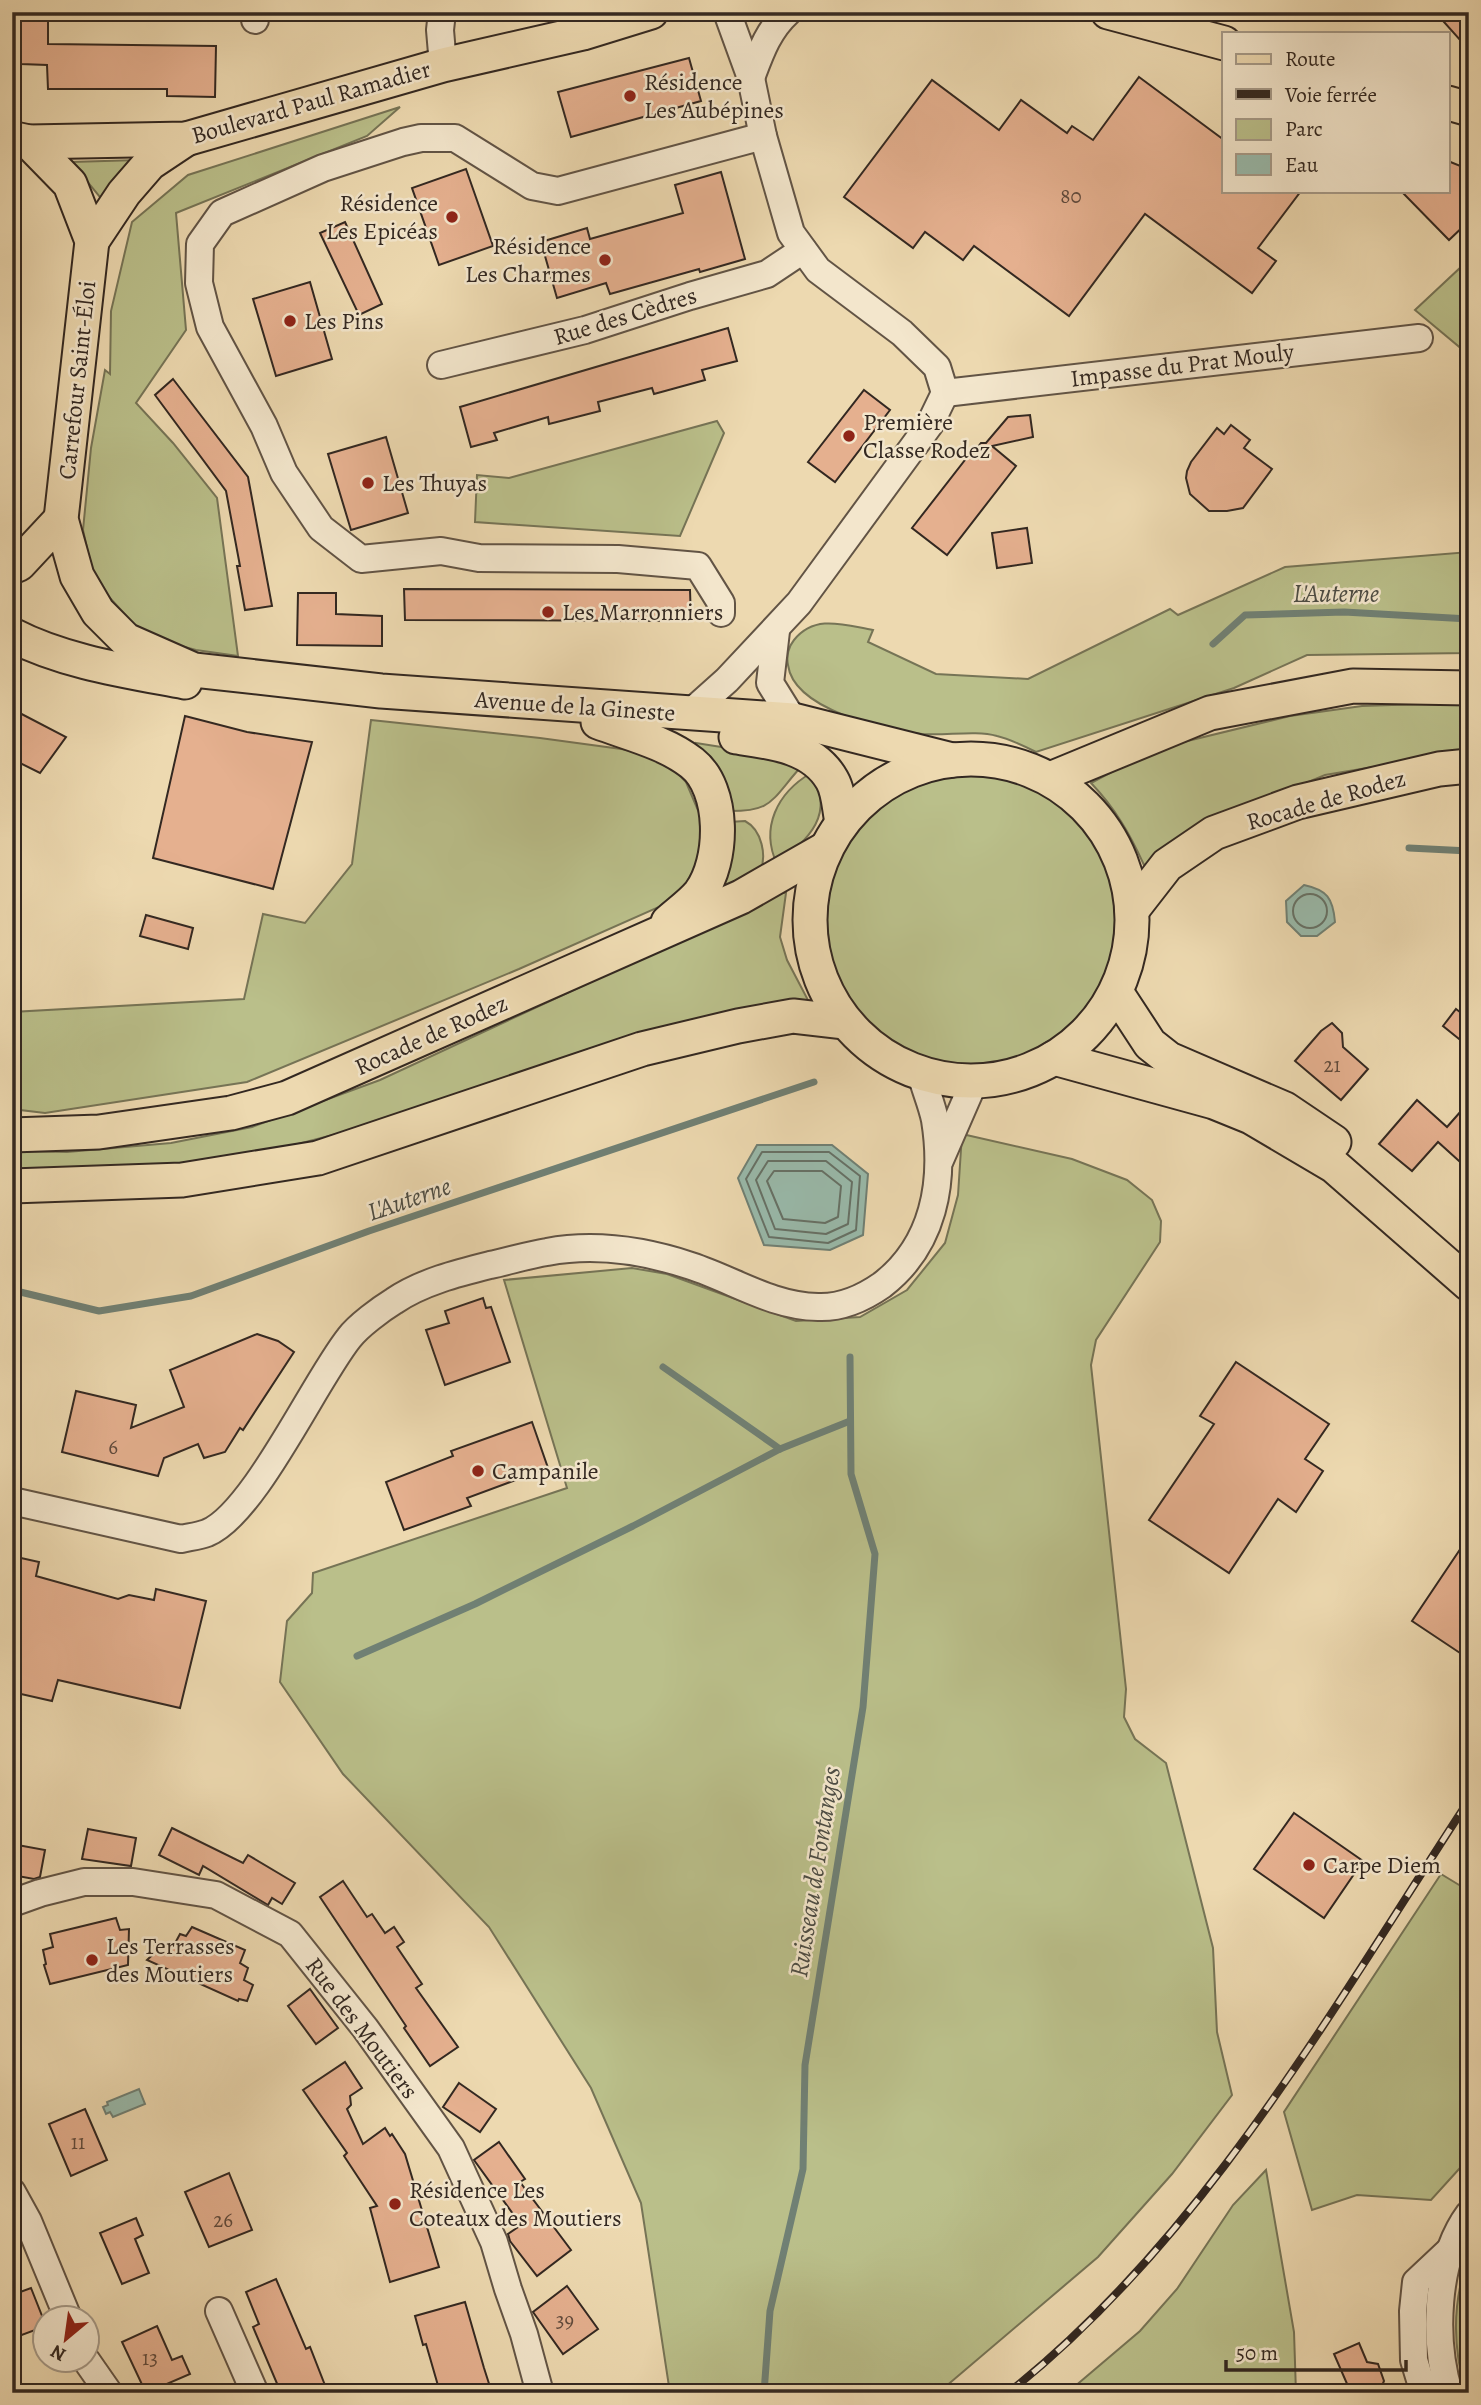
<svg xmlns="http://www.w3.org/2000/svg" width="1481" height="2405" viewBox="0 0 1481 2405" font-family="Alegreya,serif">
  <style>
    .green { fill: #babf8a; stroke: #767456; stroke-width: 2 }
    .water { fill: #99baab; stroke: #708074; stroke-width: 2 }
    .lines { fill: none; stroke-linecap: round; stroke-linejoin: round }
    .shore { stroke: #667166; stroke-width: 2 }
    .stream { stroke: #708074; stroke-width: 7 }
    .building { fill: #e5b08f; stroke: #332821; stroke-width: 2 }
    .minor-casing { stroke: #625445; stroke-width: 30 }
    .major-casing { stroke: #332821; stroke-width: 37 }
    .minor { stroke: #f3e6cc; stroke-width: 26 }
    .major { stroke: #edd9b0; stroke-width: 33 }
    .rail-casing { stroke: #332821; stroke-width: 8 }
    .rail { stroke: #f3e6cc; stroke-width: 5; stroke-dasharray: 16; stroke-linecap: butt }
    .poi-dot { fill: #8f2418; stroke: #f3e6cc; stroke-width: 2.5 }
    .labels { text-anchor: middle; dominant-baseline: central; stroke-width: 5; stroke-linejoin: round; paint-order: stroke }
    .number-label { font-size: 21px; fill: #604a3c }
    .poi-label { font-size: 24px; fill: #332821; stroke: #f3e6cc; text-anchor: start }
    .street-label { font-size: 24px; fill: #332821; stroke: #f3e6cc }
    .water-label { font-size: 26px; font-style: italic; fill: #4c4c44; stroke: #f3e6cc }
  </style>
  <rect width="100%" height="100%" fill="#edd9b0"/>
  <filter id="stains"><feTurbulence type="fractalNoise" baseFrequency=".00286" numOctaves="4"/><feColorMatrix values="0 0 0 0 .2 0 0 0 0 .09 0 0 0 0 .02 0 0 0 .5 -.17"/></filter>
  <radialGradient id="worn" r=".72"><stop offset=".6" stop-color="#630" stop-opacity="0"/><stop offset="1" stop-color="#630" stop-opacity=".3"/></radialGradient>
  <g class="green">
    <polygon points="400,107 367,136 176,213 186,330 136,403 173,443 217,498 238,656 196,650 162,641 134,624 109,597 93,575 83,530 91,448 105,370 110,374 111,311 132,222 188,175"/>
    <polygon points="138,160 104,202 71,162"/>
    <polygon points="1461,267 1469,275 1469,355 1415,310"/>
    <polygon points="717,421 724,433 680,536 475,522 477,475 509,478"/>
    <path d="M1469,552v101l-162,2 -73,33 -198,64c-12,-6 -26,-13 -39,-16 -22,-6 -51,0 -75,-2 -37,-4 -128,-24 -134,-69 -2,-9 1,-19 6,-25 21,-26 50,-15 79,-10l-5,12 68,32 92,5 142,-70 8,6 107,-48z"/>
    <path d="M1452,703l17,1v49l-18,1 -126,21 -104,43 -77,47c-14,-31 -29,-57 -53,-82l45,-24 35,-14 119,-29 72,-10z"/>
    <polygon points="371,720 540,738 658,754 686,782 703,822 697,863 684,888 659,907 519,969 247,1082 45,1113 12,1109 12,1012 244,999 263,914 305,923 352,864"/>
    <path d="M696,743l89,14 14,12c-29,33 -27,43 -74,42l-28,-57z"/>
    <circle cx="969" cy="918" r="147"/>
    <path d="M811,773c25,41 -2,66 -34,91 -17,-36 0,-71 34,-91z"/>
    <path d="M745,821c17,9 22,35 15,51l-51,23 20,-73z"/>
    <polygon points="774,892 786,893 780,937 787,960 809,1002 756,1006 650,1030 356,1129 267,1152 189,1164 12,1171 12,1151 67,1152 171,1143 252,1127 380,1080 735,915"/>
    <polygon points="962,1134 1072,1159 1127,1180 1152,1200 1161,1221 1160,1242 1096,1340 1091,1365 1126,1689 1124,1717 1135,1739 1166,1763 1213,1948 1217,2032 1232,2095 1172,2174 1098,2257 938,2393 670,2393 641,2203 591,2088 489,1927 343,1774 280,1682 287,1621 312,1593 313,1573 567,1488 504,1280 632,1268 667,1274 796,1321 860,1317 907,1290 945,1243 958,1195"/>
    <polygon points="1441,1874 1469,1891 1469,2158 1431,2200 1357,2195 1312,2210 1284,2112"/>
    <polygon points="1266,2170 1294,2332 1296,2393 1067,2393 1140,2331 1177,2289 1233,2205"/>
    <path d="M1469,2256l-4,84 3,20 -3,1 1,3h3v29h-3c-14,-47 -14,-92 3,-137z"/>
  </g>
  <g class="water">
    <path d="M1304,885c23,5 29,13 31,37l-18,14h-16l-14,-14 -1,-21z"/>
    <polygon points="757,1145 832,1145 868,1174 863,1235 830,1250 764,1245 738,1178"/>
    <polygon points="139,2089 145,2104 113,2117 110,2112 106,2114 103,2107 108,2105 107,2102"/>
  </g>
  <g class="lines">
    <g class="shore">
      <circle cx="1310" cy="911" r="17"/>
      <polygon points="762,1152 829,1152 860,1176 856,1230 828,1243 769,1237 746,1179"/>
      <polygon points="768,1161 826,1161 852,1182 848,1224 826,1234 775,1229 756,1180"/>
      <polygon points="774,1171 822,1171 841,1186 838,1217 825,1223 783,1219 767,1181"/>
    </g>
    <g class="stream">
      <polyline points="1213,644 1245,615 1344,612 1469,619"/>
      <polyline points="1409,848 1469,851"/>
      <polyline points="12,1290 99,1311 191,1296 369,1231 814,1082"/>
      <polyline points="663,1367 780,1449"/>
      <polyline points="357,1656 475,1604 633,1526 780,1449 850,1421"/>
      <polyline points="764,2393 770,2311 803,2169 805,2065 863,1707 875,1554 851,1474 850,1357"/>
    </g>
  </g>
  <g class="building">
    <polygon points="12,12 48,12 48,44 216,46 215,97 167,96 167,89 48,89 47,65 21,64 21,53 12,53"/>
    <polygon points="1435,12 1469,12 1469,50"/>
    <polygon points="689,58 701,101 571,137 558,92"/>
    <polygon points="1139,77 1224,140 1224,191 1301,191 1258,248 1276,261 1252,293 1145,214 1069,316 974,246 963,260 925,232 913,248 844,197 932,80 999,130 1021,100 1067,133 1072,126 1093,140"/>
    <polygon points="1448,161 1463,167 1469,174 1469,221 1449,240 1401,191 1448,191"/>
    <polygon points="466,169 493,246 439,265 412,188"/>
    <polygon points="721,172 745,259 700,272 699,269 610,294 606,283 557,298 541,242 587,228 590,239 683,213 675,185"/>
    <polygon points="345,222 382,304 359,315 320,233"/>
    <polygon points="310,282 332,359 276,376 253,299"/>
    <polygon points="728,328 737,361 702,370 705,380 654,394 652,388 598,402 600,411 549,424 548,417 494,433 497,440 471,447 460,407"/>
    <polygon points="173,379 248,477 272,606 245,610 237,566 240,566 226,491 155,395"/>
    <polygon points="864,390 890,410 835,482 808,462"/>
    <polygon points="1030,415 1033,437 992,446 1016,466 947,555 912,528 972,451 974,452 981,443 986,443 1008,417"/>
    <polygon points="1231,425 1250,440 1244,448 1272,469 1243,508 1227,511 1209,511 1190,494 1186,478 1187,471 1191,462 1217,428 1224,434"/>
    <polygon points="386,437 408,513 351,530 328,454"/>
    <polygon points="1027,528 1032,563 997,568 992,533"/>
    <polygon points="404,589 690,590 691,621 405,620"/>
    <polygon points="298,593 336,593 336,614 382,616 382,646 297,645"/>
    <polygon points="12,709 66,737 40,773 12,759"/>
    <polygon points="185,716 247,732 312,742 273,889 153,858"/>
    <polygon points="146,915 193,928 188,949 140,936"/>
    <polygon points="1456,1009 1469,1019 1469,1047 1443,1026"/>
    <polygon points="1332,1023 1342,1033 1343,1047 1368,1069 1341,1100 1295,1061 1321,1031"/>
    <polygon points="1417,1100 1447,1127 1469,1102 1469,1170 1438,1142 1412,1171 1379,1144"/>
    <polygon points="483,1298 486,1308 491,1307 510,1362 445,1385 426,1330 449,1323 445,1311"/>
    <polygon points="257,1334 278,1341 294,1352 243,1430 240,1428 225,1452 204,1458 198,1444 164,1458 158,1476 62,1452 76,1391 136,1405 131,1428 184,1407 170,1370"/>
    <polygon points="1236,1362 1329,1424 1305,1459 1323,1471 1296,1512 1278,1499 1229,1573 1149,1520 1214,1424 1200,1416"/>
    <polygon points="532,1422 548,1468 467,1498 471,1506 404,1530 386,1482 453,1456 451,1451"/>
    <polygon points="1469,1536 1469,1659 1412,1621"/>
    <polygon points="12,1556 39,1562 36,1576 118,1599 129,1595 154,1600 156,1589 206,1601 180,1708 58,1680 52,1701 12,1692"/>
    <polygon points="1294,1813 1363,1861 1324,1918 1254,1869"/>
    <polygon points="172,1828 243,1863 248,1855 295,1883 282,1904 272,1898 268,1905 203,1866 199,1875 159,1855"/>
    <polygon points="88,1829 136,1838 131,1866 82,1859"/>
    <polygon points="12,1844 45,1850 40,1877 34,1879 12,1875"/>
    <polygon points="343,1881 367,1917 372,1914 385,1933 394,1927 404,1942 397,1947 422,1984 416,1988 458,2047 430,2066 404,2028 406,2026 320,1897"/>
    <polygon points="116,1918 120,1930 129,1929 128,1965 50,1984 44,1965 46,1964 43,1950 53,1947 50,1934"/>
    <polygon points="192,1927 245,1950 240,1963 248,1968 244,1980 253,1985 247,2001 239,1999 238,2001 147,1960 163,1945 173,1947 180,1934 186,1936"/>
    <polygon points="310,1989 338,2028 316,2044 288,2006"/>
    <polygon points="345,2062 362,2088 350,2096 351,2105 347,2109 363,2144 385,2128 390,2136 392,2134 405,2154 439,2267 390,2282 370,2208 377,2206 344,2156 347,2153 303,2090"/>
    <polygon points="459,2083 496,2109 480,2132 443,2107"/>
    <polygon points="85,2109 107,2160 71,2176 49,2124"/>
    <polygon points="499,2142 525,2179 520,2182 571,2250 537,2276 510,2241 508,2234 521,2225 474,2160"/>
    <polygon points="229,2173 252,2230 209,2247 185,2192"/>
    <polygon points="136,2218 143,2235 135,2239 149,2273 122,2284 100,2233"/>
    <polygon points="276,2279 306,2349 310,2347 328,2393 281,2393 253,2327 259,2324 246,2292"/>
    <polygon points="567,2286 598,2329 563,2354 533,2312"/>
    <polygon points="31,2288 46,2326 19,2336 12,2318 12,2295"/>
    <polygon points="465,2302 484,2368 492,2393 446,2393 445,2387 439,2389 426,2344 423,2345 415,2316"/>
    <polygon points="157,2326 172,2360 182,2356 190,2374 146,2393 122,2342"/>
    <polygon points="1359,2343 1367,2362 1378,2364 1384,2381 1379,2393 1351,2393 1334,2354"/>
  </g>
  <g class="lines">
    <g class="minor-casing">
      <g id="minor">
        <polyline points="254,12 255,20"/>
        <polyline points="442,12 440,30 443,65"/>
        <path d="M751,78c9,-24 17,-48 37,-66"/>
        <polyline points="441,365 585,330 690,296 767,274 803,250"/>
        <polyline points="945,393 1419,338"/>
        <polyline points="721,613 721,603 698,566 618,559 479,558 441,551 361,559 321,528 284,473 264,426 210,327 199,283 200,244 222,213 323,168 403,142 421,138 455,138 532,186 558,191 763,136"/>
        <polyline points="776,631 770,683 793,720"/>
        <polyline points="689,714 727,680 799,603 930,424 945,393 937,367 902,333 818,270 791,233 763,136 751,78 727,12"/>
        <polyline points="940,1160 974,1082"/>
        <path d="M12,1501l169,38c9,-2 18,-3 26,-6 47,-19 107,-151 142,-195 9,-12 32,-29 45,-37 28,-19 64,-28 96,-36 19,-4 38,-10 57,-13 48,-9 99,-1 144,14 43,14 80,40 127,41 24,1 44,-8 64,-22 52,-40 63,-103 53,-165 -3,-15 -10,-31 -14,-46"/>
        <polyline points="12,1903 40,1893 84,1882 133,1882 216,1895 290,1934 365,2028 451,2148 494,2242 508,2289 524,2334 540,2393"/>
        <polyline points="12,2192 28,2221 68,2318"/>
        <polyline points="219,2311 255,2393"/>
        <polyline points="86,2360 109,2393"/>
        <polyline points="1424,2393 1414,2360 1413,2311 1416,2282 1449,2251"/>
        <path d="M1449,2393c-16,-53 -14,-133 20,-179"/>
      </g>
    </g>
    <g class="major-casing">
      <g id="major">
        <polyline points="1108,12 1224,43"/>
        <polyline points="1448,103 1469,109"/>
        <polyline points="15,139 29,142 186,139 443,65 583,33 651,12"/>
        <polyline points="29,142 70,184 92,241 61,519 77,576 98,612 126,640 194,670 381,691 793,720 952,760"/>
        <polyline points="92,241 124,193 150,163 186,139"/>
        <polyline points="12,567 19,564 61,519"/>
        <path d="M12,635c52,27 115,36 173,47"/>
        <path d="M598,722c32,12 67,20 94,41 33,26 32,98 8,130 -8,10 -22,20 -32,29"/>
        <path d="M736,737c35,5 77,9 96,43 7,12 7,29 10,42"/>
        <circle cx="971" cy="920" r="161"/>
        <polyline points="1050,779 1210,713 1353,686 1469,688"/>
        <polyline points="1132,910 1167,865 1214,833 1298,802 1439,769 1469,766"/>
        <polyline points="1116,992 1150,1044 1169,1059 1285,1109 1334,1142"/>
        <polyline points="1054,1058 1214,1102 1251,1117 1334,1166 1469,1284"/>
        <polyline points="12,1135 99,1132 231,1113 287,1098 741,897 825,849"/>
        <polyline points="12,1186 182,1180 318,1158 642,1049 738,1026 793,1016 845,1022"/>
      </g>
    </g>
    <use href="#minor" class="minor"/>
    <use href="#major" class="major"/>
    <g class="rail-casing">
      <path id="rail" d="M1008,2393c196,-155 326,-387 461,-593"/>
    </g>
    <use href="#rail" class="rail"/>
  </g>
  <g class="poi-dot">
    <circle cx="630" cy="96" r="7"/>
    <circle cx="452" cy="217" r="7"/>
    <circle cx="605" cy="260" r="7"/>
    <circle cx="290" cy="321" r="7"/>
    <circle cx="849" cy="436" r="7"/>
    <circle cx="368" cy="483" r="7"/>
    <circle cx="548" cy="612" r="7"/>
    <circle cx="478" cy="1471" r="7"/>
    <circle cx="1309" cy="1865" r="7"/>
    <circle cx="92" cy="1960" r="7"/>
    <circle cx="395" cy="2204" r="7"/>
  </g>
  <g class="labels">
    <g class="number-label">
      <text x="1071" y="196">80</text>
      <text x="1332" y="1065">21</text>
      <text x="113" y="1447">6</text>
      <text x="78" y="2142">11</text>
      <text x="223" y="2220">26</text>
      <text x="565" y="2320">39</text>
      <text x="150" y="2358">13</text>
    </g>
    <g class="poi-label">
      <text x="644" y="82">Résidence<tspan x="644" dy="28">Les Aubépines</tspan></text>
      <text x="438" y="203" text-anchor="end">Résidence<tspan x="438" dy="28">Les Epicéas</tspan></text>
      <text x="591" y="246" text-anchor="end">Résidence<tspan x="591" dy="28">Les Charmes</tspan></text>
      <text x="304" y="321">Les Pins</text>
      <text x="863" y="422">Première<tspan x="863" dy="28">Classe Rodez</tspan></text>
      <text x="382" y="483">Les Thuyas</text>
      <text x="562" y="612">Les Marronniers</text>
      <text x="492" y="1471">Campanile</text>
      <text x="1323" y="1865">Carpe Diem</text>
      <text x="106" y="1946">Les Terrasses<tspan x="106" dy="28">des Moutiers</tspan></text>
      <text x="409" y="2190">Résidence Les<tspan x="409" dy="28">Coteaux des Moutiers</tspan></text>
    </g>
    <g class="street-label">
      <text transform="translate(311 102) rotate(-16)">Boulevard Paul Ramadier</text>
      <text transform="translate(625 316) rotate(-17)">Rue des Cèdres</text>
      <text transform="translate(1182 365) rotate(-7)">Impasse du Prat Mouly</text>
      <text transform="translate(77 380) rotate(-84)">Carrefour Saint-Éloi</text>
      <text transform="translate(575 706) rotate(4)">Avenue de la Gineste</text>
      <text transform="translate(1326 800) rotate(-16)">Rocade de Rodez</text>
      <text transform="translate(431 1035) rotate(-24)">Rocade de Rodez</text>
      <text transform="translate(362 2028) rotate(53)">Rue des Moutiers</text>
    </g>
    <g class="water-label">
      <text x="1336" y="593">L'Auterne</text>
      <text transform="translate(409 1199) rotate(-19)">L'Auterne</text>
      <text transform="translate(815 1872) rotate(-81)">Ruisseau de Fontanges</text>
    </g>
  </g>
  <rect width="1481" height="2405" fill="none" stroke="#edd9b0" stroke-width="42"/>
  <rect x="14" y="14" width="1453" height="2377" fill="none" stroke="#332821" stroke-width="3.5"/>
  <rect x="21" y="21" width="1439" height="2363" fill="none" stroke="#332821" stroke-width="2"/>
  <rect x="1222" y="32" width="228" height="161" fill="#f3e6cc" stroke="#a69a88" stroke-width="2"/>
  <rect x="1236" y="54" width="35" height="10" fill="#edd9b0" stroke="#a69a88" stroke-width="2"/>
  <text x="1285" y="66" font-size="21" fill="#332821">Route</text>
  <rect x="1236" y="89" width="35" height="10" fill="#332821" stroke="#a69a88" stroke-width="2"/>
  <text x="1285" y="102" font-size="21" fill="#332821">Voie ferrée</text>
  <rect x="1236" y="119" width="35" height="21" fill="#babf8a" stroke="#a69a88" stroke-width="2"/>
  <text x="1285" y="136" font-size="21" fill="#332821">Parc</text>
  <rect x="1236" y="154" width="35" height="21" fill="#99baab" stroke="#a69a88" stroke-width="2"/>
  <text x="1285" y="172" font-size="21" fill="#332821">Eau</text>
  <g transform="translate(66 2339) rotate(209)"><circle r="33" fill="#f3e6cc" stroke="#a69a88" stroke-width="2"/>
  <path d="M0-5L12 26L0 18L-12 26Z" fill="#8f2418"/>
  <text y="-10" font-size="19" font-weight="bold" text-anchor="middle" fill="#332821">N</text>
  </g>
  <path d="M1226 2360v10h180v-10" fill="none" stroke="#332821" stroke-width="3.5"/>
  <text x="1236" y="2360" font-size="21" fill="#332821" stroke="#f3e6cc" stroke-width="5" paint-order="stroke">50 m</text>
  <rect width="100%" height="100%" filter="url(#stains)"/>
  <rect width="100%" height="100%" fill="url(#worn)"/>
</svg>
